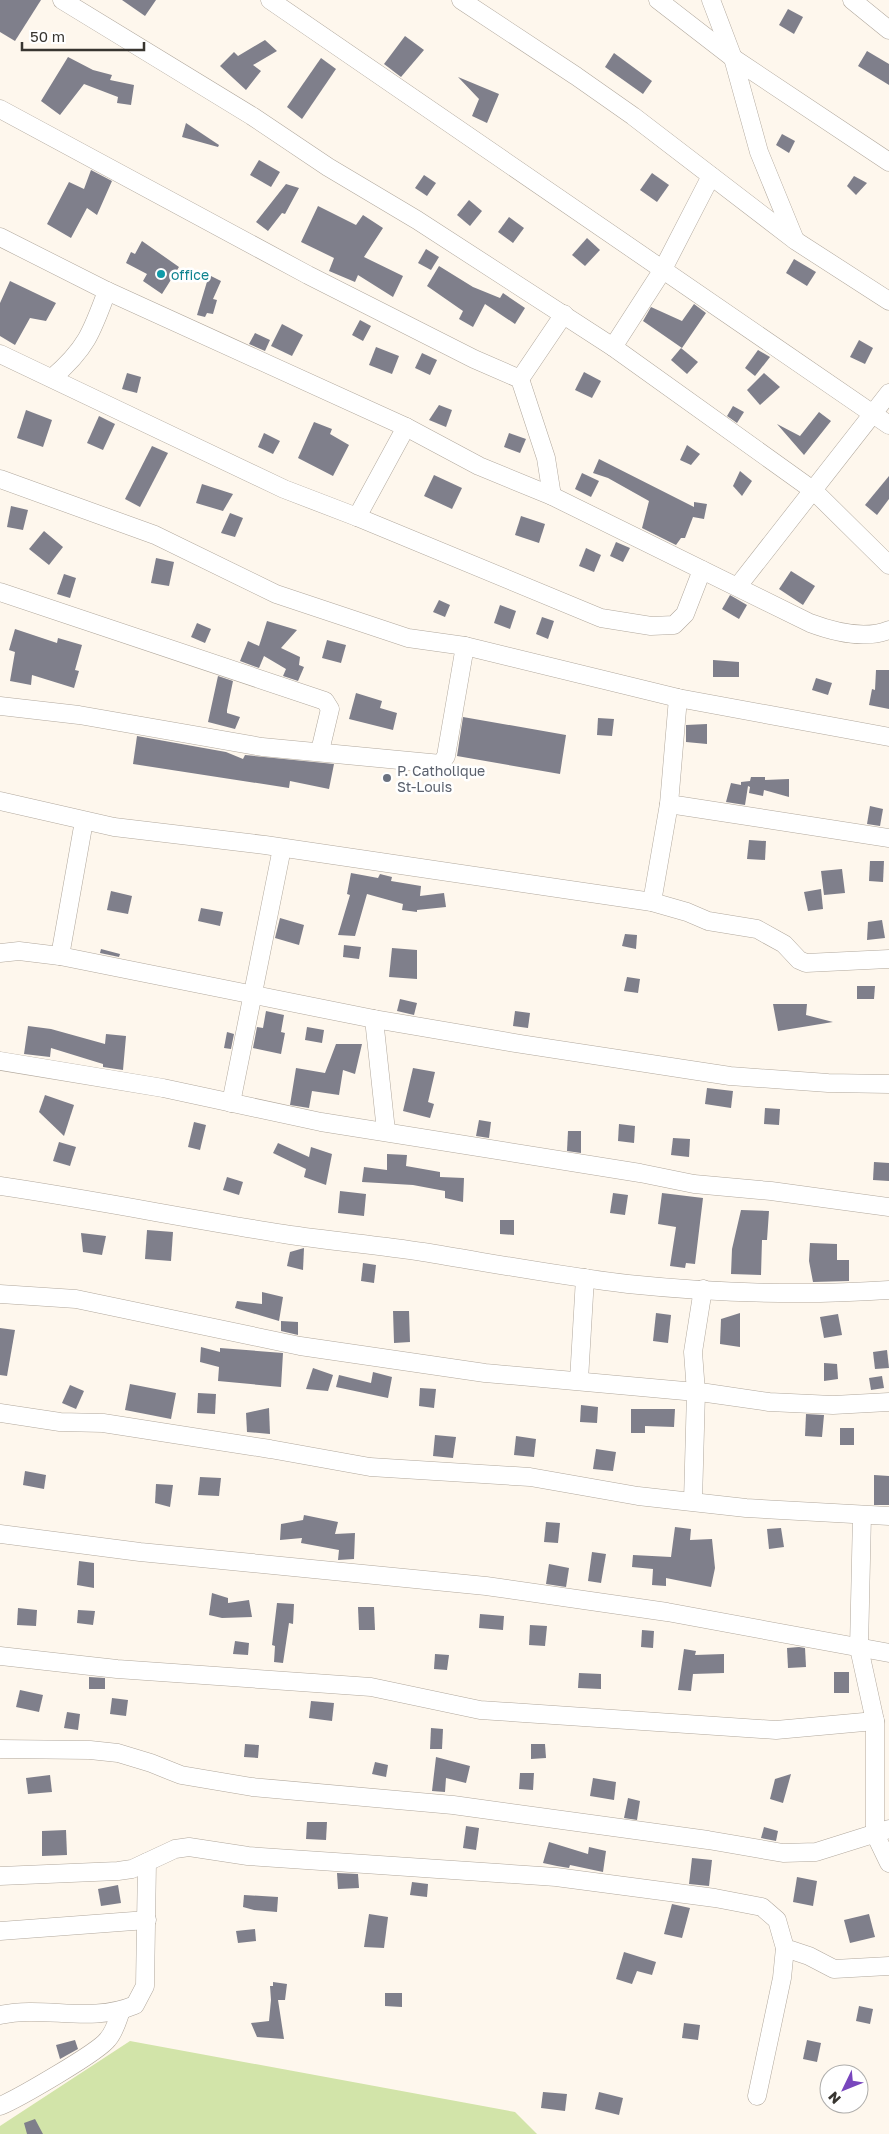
<svg xmlns="http://www.w3.org/2000/svg" width="889" height="2134" viewBox="0 0 889 2134" font-family="'Golos Text',sans-serif">
  <style>
    .green { fill: #d2e4a9 }
    .building { fill: #7f7f8b }
    .lines { fill: none; stroke-linecap: round; stroke-linejoin: round }
    .minor-casing { stroke: #b1a89d; stroke-width: 19 }
    .minor { stroke: #fff; stroke-width: 18 }
    .culture-dot { fill: #0f9aa8; stroke: #fff; stroke-width: 2 }
    .worship-dot { fill: #6b7280; stroke: #fff; stroke-width: 2 }
    .labels { text-anchor: middle; dominant-baseline: central; stroke-width: 5; stroke-linejoin: round; paint-order: stroke }
    .culture-label { font-size: 14px; fill: #0d838f; stroke: #fff; text-anchor: start }
    .worship-label { font-size: 14px; fill: #5b616d; stroke: #fff; text-anchor: start }
  </style>
  <rect width="100%" height="100%" fill="#fef7ed"/>
  <polygon class="green" points="130,2041 515,2112 537,2134 0,2134 0,2126"/>
  <g class="building">
    <polygon points="0,0 41,0 15,41 0,32"/>
    <polygon points="122,0 156,0 145,16"/>
    <polygon points="788,9 803,17 794,34 779,25"/>
    <polygon points="405,36 424,50 401,77 384,64"/>
    <polygon points="265,40 277,51 253,65 261,71 246,90 220,66 234,52 238,56"/>
    <polygon points="867,51 889,64 889,85 858,66"/>
    <polygon points="614,53 652,81 643,94 605,67"/>
    <polygon points="68,57 93,70 112,75 110,80 134,85 131,105 117,103 118,97 84,84 60,115 41,101"/>
    <polygon points="321,58 336,69 302,119 287,107"/>
    <polygon points="458,77 499,94 487,123 472,116 479,99"/>
    <polygon points="186,123 219,145 218,147 182,137"/>
    <polygon points="782,134 795,141 789,153 776,145"/>
    <polygon points="259,160 280,172 271,187 250,175"/>
    <polygon points="91,170 112,181 97,215 87,208 71,238 47,224 69,182 84,189"/>
    <polygon points="652,173 669,185 657,202 640,190"/>
    <polygon points="424,175 436,183 427,196 415,188"/>
    <polygon points="854,176 867,183 856,195 847,186"/>
    <polygon points="286,184 299,188 285,214 282,213 268,231 256,222"/>
    <polygon points="469,200 482,211 470,226 457,215"/>
    <polygon points="318,206 356,225 363,215 383,228 364,257 403,276 393,297 358,275 355,282 329,271 334,258 301,242"/>
    <polygon points="509,217 524,228 513,243 498,232"/>
    <polygon points="587,238 600,250 585,266 572,255"/>
    <polygon points="142,241 179,267 162,294 143,281 147,274 126,263 131,252 135,254"/>
    <polygon points="426,249 439,257 431,270 418,263"/>
    <polygon points="794,259 816,272 807,286 786,273"/>
    <polygon points="439,266 473,287 500,298 503,293 525,308 515,324 485,304 473,327 459,319 463,311 427,286"/>
    <polygon points="209,275 221,281 213,299 217,300 213,314 207,313 205,317 197,315"/>
    <polygon points="10,281 56,303 46,321 30,318 15,345 0,336 0,303"/>
    <polygon points="694,304 706,313 682,348 643,321 651,307 682,321"/>
    <polygon points="360,320 371,326 363,341 352,335"/>
    <polygon points="282,324 303,335 292,356 271,346"/>
    <polygon points="255,333 270,340 265,351 249,344"/>
    <polygon points="859,340 873,348 865,364 850,357"/>
    <polygon points="376,347 399,356 392,374 369,365"/>
    <polygon points="681,348 698,362 687,374 671,360"/>
    <polygon points="758,350 770,357 755,376 745,368"/>
    <polygon points="422,353 437,360 430,375 415,368"/>
    <polygon points="584,372 601,381 592,398 575,390"/>
    <polygon points="127,373 141,377 137,393 122,389"/>
    <polygon points="764,373 780,387 760,405 747,390"/>
    <polygon points="439,405 452,410 446,427 429,420"/>
    <polygon points="733,406 744,412 737,423 727,416"/>
    <polygon points="26,410 52,420 43,447 17,438"/>
    <polygon points="819,412 831,421 804,455 777,424 800,436"/>
    <polygon points="99,416 115,424 103,450 87,443"/>
    <polygon points="314,422 332,429 330,434 349,445 333,476 298,458"/>
    <polygon points="264,433 280,441 273,454 258,447"/>
    <polygon points="509,433 526,439 520,453 504,447"/>
    <polygon points="687,445 700,454 691,465 680,460"/>
    <polygon points="152,446 168,453 140,507 125,499"/>
    <polygon points="599,459 694,507 694,502 707,504 704,519 693,517 685,538 681,538 676,545 642,528 649,501 608,478 593,473"/>
    <polygon points="740,471 752,481 742,496 733,486"/>
    <polygon points="582,473 599,481 591,497 575,489"/>
    <polygon points="434,475 462,488 452,509 424,496"/>
    <polygon points="889,476 889,499 877,515 865,505"/>
    <polygon points="202,484 233,494 223,511 196,503"/>
    <polygon points="11,506 28,510 23,530 7,527"/>
    <polygon points="230,513 243,518 235,537 221,533"/>
    <polygon points="521,516 545,524 539,543 515,535"/>
    <polygon points="44,531 63,547 49,565 29,549"/>
    <polygon points="616,542 630,548 623,562 610,556"/>
    <polygon points="586,548 601,555 594,572 579,566"/>
    <polygon points="156,558 174,562 169,586 151,583"/>
    <polygon points="791,571 815,586 803,605 779,589"/>
    <polygon points="64,574 76,578 70,598 57,594"/>
    <polygon points="730,595 747,605 739,619 722,609"/>
    <polygon points="439,600 450,605 445,617 433,612"/>
    <polygon points="500,605 516,611 510,629 494,623"/>
    <polygon points="542,617 554,621 548,639 536,634"/>
    <polygon points="267,621 297,630 281,648 300,657 299,665 304,667 298,681 283,676 286,669 264,656 259,668 240,661 248,641 259,646"/>
    <polygon points="197,623 211,629 205,643 191,637"/>
    <polygon points="15,629 57,643 58,638 82,645 75,670 79,671 74,688 32,675 31,685 10,681 15,652 9,650"/>
    <polygon points="327,640 346,645 341,663 322,658"/>
    <polygon points="713,660 739,662 739,677 713,677"/>
    <polygon points="876,670 889,670 889,709 869,705 872,689 875,690"/>
    <polygon points="218,676 233,681 227,710 227,713 240,717 235,729 208,722"/>
    <polygon points="816,678 832,683 828,695 812,690"/>
    <polygon points="356,693 382,701 380,708 397,713 393,730 349,719"/>
    <polygon points="463,717 566,735 560,774 457,756"/>
    <polygon points="598,718 614,719 612,736 597,735"/>
    <polygon points="707,724 707,744 686,742 686,725"/>
    <polygon points="137,736 226,752 243,759 245,755 334,764 329,789 290,781 289,788 133,764"/>
    <polygon points="751,777 765,777 765,780 789,779 789,797 764,790 763,796 749,793 750,787 748,786 745,805 726,802 731,783 741,785 741,782 750,781"/>
    <polygon points="870,806 883,809 880,826 867,824"/>
    <polygon points="749,840 766,841 765,860 747,859"/>
    <polygon points="870,861 884,861 883,882 869,881"/>
    <polygon points="842,869 845,893 824,895 821,871"/>
    <polygon points="351,873 378,878 380,874 392,877 391,881 421,886 420,896 444,893 446,907 417,910 417,912 402,910 403,904 367,894 355,936 338,935 350,895 347,894"/>
    <polygon points="821,889 823,909 808,911 804,892"/>
    <polygon points="111,891 132,896 128,914 107,910"/>
    <polygon points="201,908 223,912 220,926 198,921"/>
    <polygon points="280,918 304,925 299,945 275,938"/>
    <polygon points="882,920 885,938 867,940 868,922"/>
    <polygon points="625,934 637,935 636,949 622,946"/>
    <polygon points="344,945 361,947 359,959 343,957"/>
    <polygon points="392,948 417,950 417,979 389,977"/>
    <polygon points="101,949 120,954 119,957 100,953"/>
    <polygon points="627,977 640,979 638,993 624,991"/>
    <polygon points="857,986 875,986 874,999 857,999"/>
    <polygon points="400,999 417,1003 414,1015 397,1011"/>
    <polygon points="773,1004 807,1004 806,1015 833,1022 778,1031"/>
    <polygon points="266,1011 284,1015 281,1032 285,1033 281,1054 253,1048 257,1027 263,1028"/>
    <polygon points="515,1011 530,1013 528,1028 513,1026"/>
    <polygon points="28,1026 51,1029 105,1044 106,1034 126,1036 123,1070 103,1067 103,1064 51,1048 50,1057 24,1054"/>
    <polygon points="307,1027 324,1030 322,1043 305,1040"/>
    <polygon points="227,1032 234,1034 231,1049 224,1048"/>
    <polygon points="336,1044 362,1044 355,1074 343,1070 339,1095 312,1091 309,1108 290,1105 296,1068 325,1073"/>
    <polygon points="413,1068 435,1072 428,1102 434,1104 430,1118 403,1111"/>
    <polygon points="707,1088 733,1091 731,1108 705,1104"/>
    <polygon points="45,1095 74,1105 64,1136 39,1112"/>
    <polygon points="765,1108 780,1109 779,1125 764,1124"/>
    <polygon points="479,1120 491,1122 489,1138 476,1136"/>
    <polygon points="194,1122 206,1125 200,1150 188,1147"/>
    <polygon points="619,1124 635,1126 634,1143 618,1141"/>
    <polygon points="568,1131 581,1131 581,1153 567,1151"/>
    <polygon points="673,1138 690,1139 689,1157 671,1155"/>
    <polygon points="59,1142 76,1147 70,1166 53,1161"/>
    <polygon points="278,1143 309,1157 311,1147 332,1154 326,1185 304,1177 306,1169 273,1153"/>
    <polygon points="387,1154 407,1155 406,1166 440,1172 440,1177 464,1178 463,1202 445,1198 445,1191 413,1185 362,1182 364,1167 387,1170"/>
    <polygon points="874,1162 889,1163 889,1181 873,1180"/>
    <polygon points="227,1177 243,1182 239,1195 223,1190"/>
    <polygon points="340,1191 366,1194 364,1216 338,1213"/>
    <polygon points="613,1193 628,1195 625,1215 610,1213"/>
    <polygon points="662,1193 703,1198 695,1264 686,1263 685,1268 670,1266 676,1227 658,1224"/>
    <polygon points="741,1210 769,1211 767,1240 762,1240 761,1275 731,1274 732,1249"/>
    <polygon points="500,1220 514,1220 514,1235 500,1234"/>
    <polygon points="147,1230 173,1232 171,1261 145,1259"/>
    <polygon points="81,1233 106,1236 102,1255 83,1252"/>
    <polygon points="810,1243 837,1244 837,1260 849,1260 849,1281 813,1282 809,1261"/>
    <polygon points="304,1248 303,1270 287,1266 290,1252"/>
    <polygon points="363,1263 376,1265 374,1283 361,1281"/>
    <polygon points="262,1292 283,1297 279,1321 235,1308 237,1301 262,1304"/>
    <polygon points="393,1311 409,1311 410,1342 394,1343"/>
    <polygon points="656,1313 671,1315 668,1343 653,1341"/>
    <polygon points="740,1313 740,1347 720,1344 721,1319"/>
    <polygon points="838,1314 842,1335 824,1338 820,1317"/>
    <polygon points="281,1321 298,1322 298,1335 281,1331"/>
    <polygon points="0,1328 15,1330 7,1376 0,1375"/>
    <polygon points="201,1347 220,1352 220,1348 283,1353 281,1387 218,1381 219,1367 200,1362"/>
    <polygon points="887,1350 889,1368 875,1369 873,1352"/>
    <polygon points="824,1363 837,1364 838,1379 824,1381"/>
    <polygon points="313,1368 333,1375 328,1391 306,1389"/>
    <polygon points="373,1372 392,1377 388,1398 336,1387 339,1375 371,1383"/>
    <polygon points="882,1376 884,1388 871,1390 869,1378"/>
    <polygon points="130,1384 176,1393 171,1419 125,1410"/>
    <polygon points="70,1385 84,1391 76,1409 62,1403"/>
    <polygon points="420,1388 436,1389 434,1408 419,1406"/>
    <polygon points="198,1393 216,1394 215,1414 197,1413"/>
    <polygon points="581,1405 598,1407 597,1423 580,1422"/>
    <polygon points="269,1408 270,1434 247,1432 246,1413"/>
    <polygon points="631,1409 675,1409 674,1427 645,1426 645,1433 631,1433"/>
    <polygon points="806,1414 824,1415 822,1437 805,1436"/>
    <rect x="840" y="1428" width="14" height="17"/>
    <polygon points="435,1435 456,1437 453,1458 433,1456"/>
    <polygon points="516,1436 536,1439 534,1457 514,1455"/>
    <polygon points="596,1449 616,1452 613,1471 593,1469"/>
    <polygon points="25,1471 46,1475 44,1489 23,1485"/>
    <polygon points="874,1475 889,1476 889,1505 874,1505"/>
    <polygon points="200,1477 221,1478 219,1496 198,1495"/>
    <polygon points="156,1484 173,1485 170,1507 155,1503"/>
    <polygon points="304,1515 338,1522 335,1534 355,1533 354,1559 338,1560 339,1550 301,1543 302,1538 280,1540 281,1524 303,1520"/>
    <polygon points="546,1522 560,1523 558,1543 544,1542"/>
    <polygon points="675,1527 691,1529 690,1540 712,1539 715,1568 711,1587 666,1578 666,1586 652,1585 653,1569 632,1567 633,1555 671,1557"/>
    <polygon points="781,1528 784,1547 769,1549 767,1529"/>
    <polygon points="592,1552 606,1554 601,1583 588,1581"/>
    <polygon points="79,1561 94,1563 94,1588 77,1585"/>
    <polygon points="549,1564 569,1568 566,1587 546,1584"/>
    <polygon points="212,1593 228,1598 228,1603 249,1600 252,1617 222,1618 209,1615"/>
    <polygon points="277,1603 294,1604 293,1624 289,1623 283,1663 274,1662 275,1646 272,1645"/>
    <polygon points="358,1607 374,1607 375,1630 359,1630"/>
    <polygon points="18,1608 37,1610 36,1626 17,1625"/>
    <polygon points="78,1610 95,1611 93,1625 77,1623"/>
    <polygon points="480,1614 504,1616 503,1630 479,1628"/>
    <polygon points="530,1625 547,1626 545,1646 529,1645"/>
    <polygon points="642,1630 654,1631 653,1648 641,1647"/>
    <polygon points="235,1641 249,1643 248,1655 233,1654"/>
    <polygon points="799,1647 805,1648 806,1667 788,1668 787,1648"/>
    <polygon points="684,1649 696,1651 695,1655 724,1654 724,1673 693,1674 691,1691 678,1690"/>
    <polygon points="435,1654 449,1655 447,1670 434,1669"/>
    <rect x="834" y="1672" width="15" height="21"/>
    <polygon points="579,1673 601,1674 601,1689 578,1688"/>
    <polygon points="89,1677 105,1678 105,1689 89,1689"/>
    <polygon points="20,1690 43,1695 39,1712 16,1707"/>
    <polygon points="112,1698 128,1700 126,1716 110,1714"/>
    <polygon points="311,1701 334,1703 332,1721 309,1718"/>
    <polygon points="67,1712 80,1714 78,1730 64,1728"/>
    <polygon points="431,1728 443,1729 442,1749 430,1749"/>
    <polygon points="245,1744 259,1745 258,1758 244,1757"/>
    <polygon points="531,1744 545,1744 546,1758 531,1759"/>
    <polygon points="436,1757 470,1766 466,1783 446,1778 445,1792 432,1791"/>
    <polygon points="375,1762 388,1765 386,1777 372,1774"/>
    <polygon points="520,1773 534,1773 533,1790 519,1789"/>
    <polygon points="791,1774 783,1803 770,1799 775,1779"/>
    <polygon points="50,1775 52,1792 28,1794 26,1778"/>
    <polygon points="593,1778 616,1782 614,1800 590,1796"/>
    <polygon points="628,1798 640,1801 637,1820 624,1818"/>
    <polygon points="307,1822 327,1822 326,1840 306,1839"/>
    <polygon points="466,1826 479,1828 476,1850 463,1848"/>
    <polygon points="764,1827 778,1831 776,1841 761,1838"/>
    <polygon points="66,1830 67,1855 42,1856 42,1831"/>
    <polygon points="549,1842 588,1854 589,1847 606,1851 603,1872 570,1865 569,1868 557,1866 543,1863"/>
    <polygon points="692,1858 712,1860 709,1886 689,1884"/>
    <polygon points="337,1873 358,1874 359,1888 338,1889"/>
    <polygon points="797,1877 817,1881 813,1906 793,1902"/>
    <polygon points="412,1882 428,1884 427,1897 410,1895"/>
    <polygon points="118,1885 121,1903 101,1906 98,1889"/>
    <polygon points="244,1895 278,1897 277,1912 254,1910 243,1907"/>
    <polygon points="672,1904 690,1908 682,1938 664,1934"/>
    <polygon points="369,1914 388,1917 384,1948 364,1947"/>
    <polygon points="869,1914 875,1937 850,1943 844,1920"/>
    <polygon points="255,1929 256,1941 238,1943 236,1931"/>
    <polygon points="624,1952 656,1962 652,1975 637,1971 632,1984 616,1979"/>
    <polygon points="273,1982 287,1984 285,2000 278,2000 284,2039 257,2037 251,2023 269,2021 271,2000 270,1986 273,1986"/>
    <polygon points="385,1993 402,1993 402,2007 385,2006"/>
    <polygon points="859,2006 873,2009 870,2024 856,2021"/>
    <polygon points="684,2023 700,2025 698,2040 682,2038"/>
    <polygon points="75,2040 78,2049 60,2059 56,2045"/>
    <polygon points="807,2040 821,2043 817,2062 803,2059"/>
    <polygon points="543,2092 567,2094 565,2111 541,2108"/>
    <polygon points="599,2092 623,2098 619,2115 595,2109"/>
    <polygon points="35,2119 43,2134 27,2134 24,2123"/>
  </g>
  <g class="lines">
    <g class="minor-casing">
      <g id="minor">
        <polyline points="62,0 252,116 328,167 417,220 613,347 814,491 889,565"/>
        <polyline points="270,0 889,425"/>
        <polyline points="461,0 576,76 633,116 796,241 889,301"/>
        <polyline points="658,0 733,58 889,162"/>
        <polyline points="711,0 733,58 759,152 795,240"/>
        <polyline points="852,0 889,30"/>
        <polyline points="0,109 308,275 474,359 520,379 546,458 552,496"/>
        <path d="M0,237l107,54 299,136 73,39 73,30 258,127c24,9 54,17 79,7"/>
        <polyline points="613,347 662,271 711,176"/>
        <polyline points="0,354 284,489 357,517 601,618 651,626 674,625 685,614 702,570"/>
        <path d="M52,378c34,-29 40,-46 55,-87"/>
        <polyline points="520,379 564,314"/>
        <polyline points="0,479 155,535 276,594 408,638 465,646"/>
        <polyline points="357,517 406,427"/>
        <polyline points="738,586 889,393"/>
        <polyline points="0,592 325,701 330,709 320,751"/>
        <polyline points="678,698 669,804 889,838"/>
        <polyline points="0,706 79,715 262,747 441,764 446,756 465,646 678,698 889,737"/>
        <polyline points="0,801 114,827 265,845 652,902 687,912 708,921 757,929 784,944 799,960 806,963 889,959"/>
        <polyline points="652,902 669,804"/>
        <polyline points="0,953 19,951 60,956 374,1019 521,1044 730,1076 828,1083 889,1084"/>
        <polyline points="60,956 84,821"/>
        <polyline points="374,1019 386,1131"/>
        <polyline points="0,1061 163,1088 321,1122 640,1173 694,1184 771,1191 889,1207"/>
        <polyline points="231,1103 282,848"/>
        <path d="M0,1186c95,14 189,33 284,48 46,7 93,11 139,18 68,11 136,24 205,32 87,9 174,12 261,6"/>
        <polyline points="0,1294 76,1299 300,1346 485,1373 707,1393 769,1402 833,1405 889,1402"/>
        <polyline points="579,1380 585,1278"/>
        <polyline points="0,1413 60,1422 103,1423 270,1449 370,1467 530,1477 638,1496 746,1508 889,1516"/>
        <polyline points="693,1501 696,1392 693,1352 703,1289"/>
        <polyline points="862,1515 859,1648 875,1721 875,1834 889,1863"/>
        <polyline points="0,1534 140,1552 486,1586 667,1612 889,1653"/>
        <polyline points="0,1656 117,1669 371,1687 480,1710 776,1730 875,1721"/>
        <polyline points="0,1749 90,1750 118,1753 151,1763 181,1775 252,1787 453,1805 708,1840 783,1853 816,1852 889,1829"/>
        <polyline points="0,1876 118,1871 132,1869 175,1849 189,1847 248,1856 556,1877 715,1898 762,1907 777,1920 785,1948 809,1956 834,1969 889,1966"/>
        <polyline points="0,1931 147,1920"/>
        <path d="M0,2015c45,-10 90,9 135,-10l10,-19 2,-124"/>
        <polyline points="757,2096 782,1978 785,1948"/>
        <path d="M0,2106c17,-7 99,-54 108,-67 7,-8 9,-18 13,-28"/>
      </g>
    </g>
    <use href="#minor" class="minor"/>
  </g>
  <circle class="culture-dot" cx="161" cy="274" r="5"/>
  <circle class="worship-dot" cx="387" cy="778" r="5"/>
  <g class="labels">
    <g class="culture-label">
      <text x="171" y="274">office</text>
    </g>
    <g class="worship-label">
      <text x="397" y="770">P. Catholique<tspan x="397" dy="16">St-Louis</tspan></text>
    </g>
  </g>
  <g transform="translate(844 2089) rotate(227)"><circle r="24" fill="#ffffff" stroke="#afaeac"/>
  <path d="M0-4L9 19L0 12L-9 19Z" fill="#7846bd"/>
  <text y="-8" font-size="14" font-weight="bold" text-anchor="middle" fill="#383530">N</text>
  </g>
  <path d="M22 42v8h122v-8" fill="none" stroke="#383530" stroke-width="2.5"/>
  <text x="30" y="42" font-size="15" fill="#383530" stroke="#ffffff" stroke-width="4" paint-order="stroke">50 m</text>
</svg>
